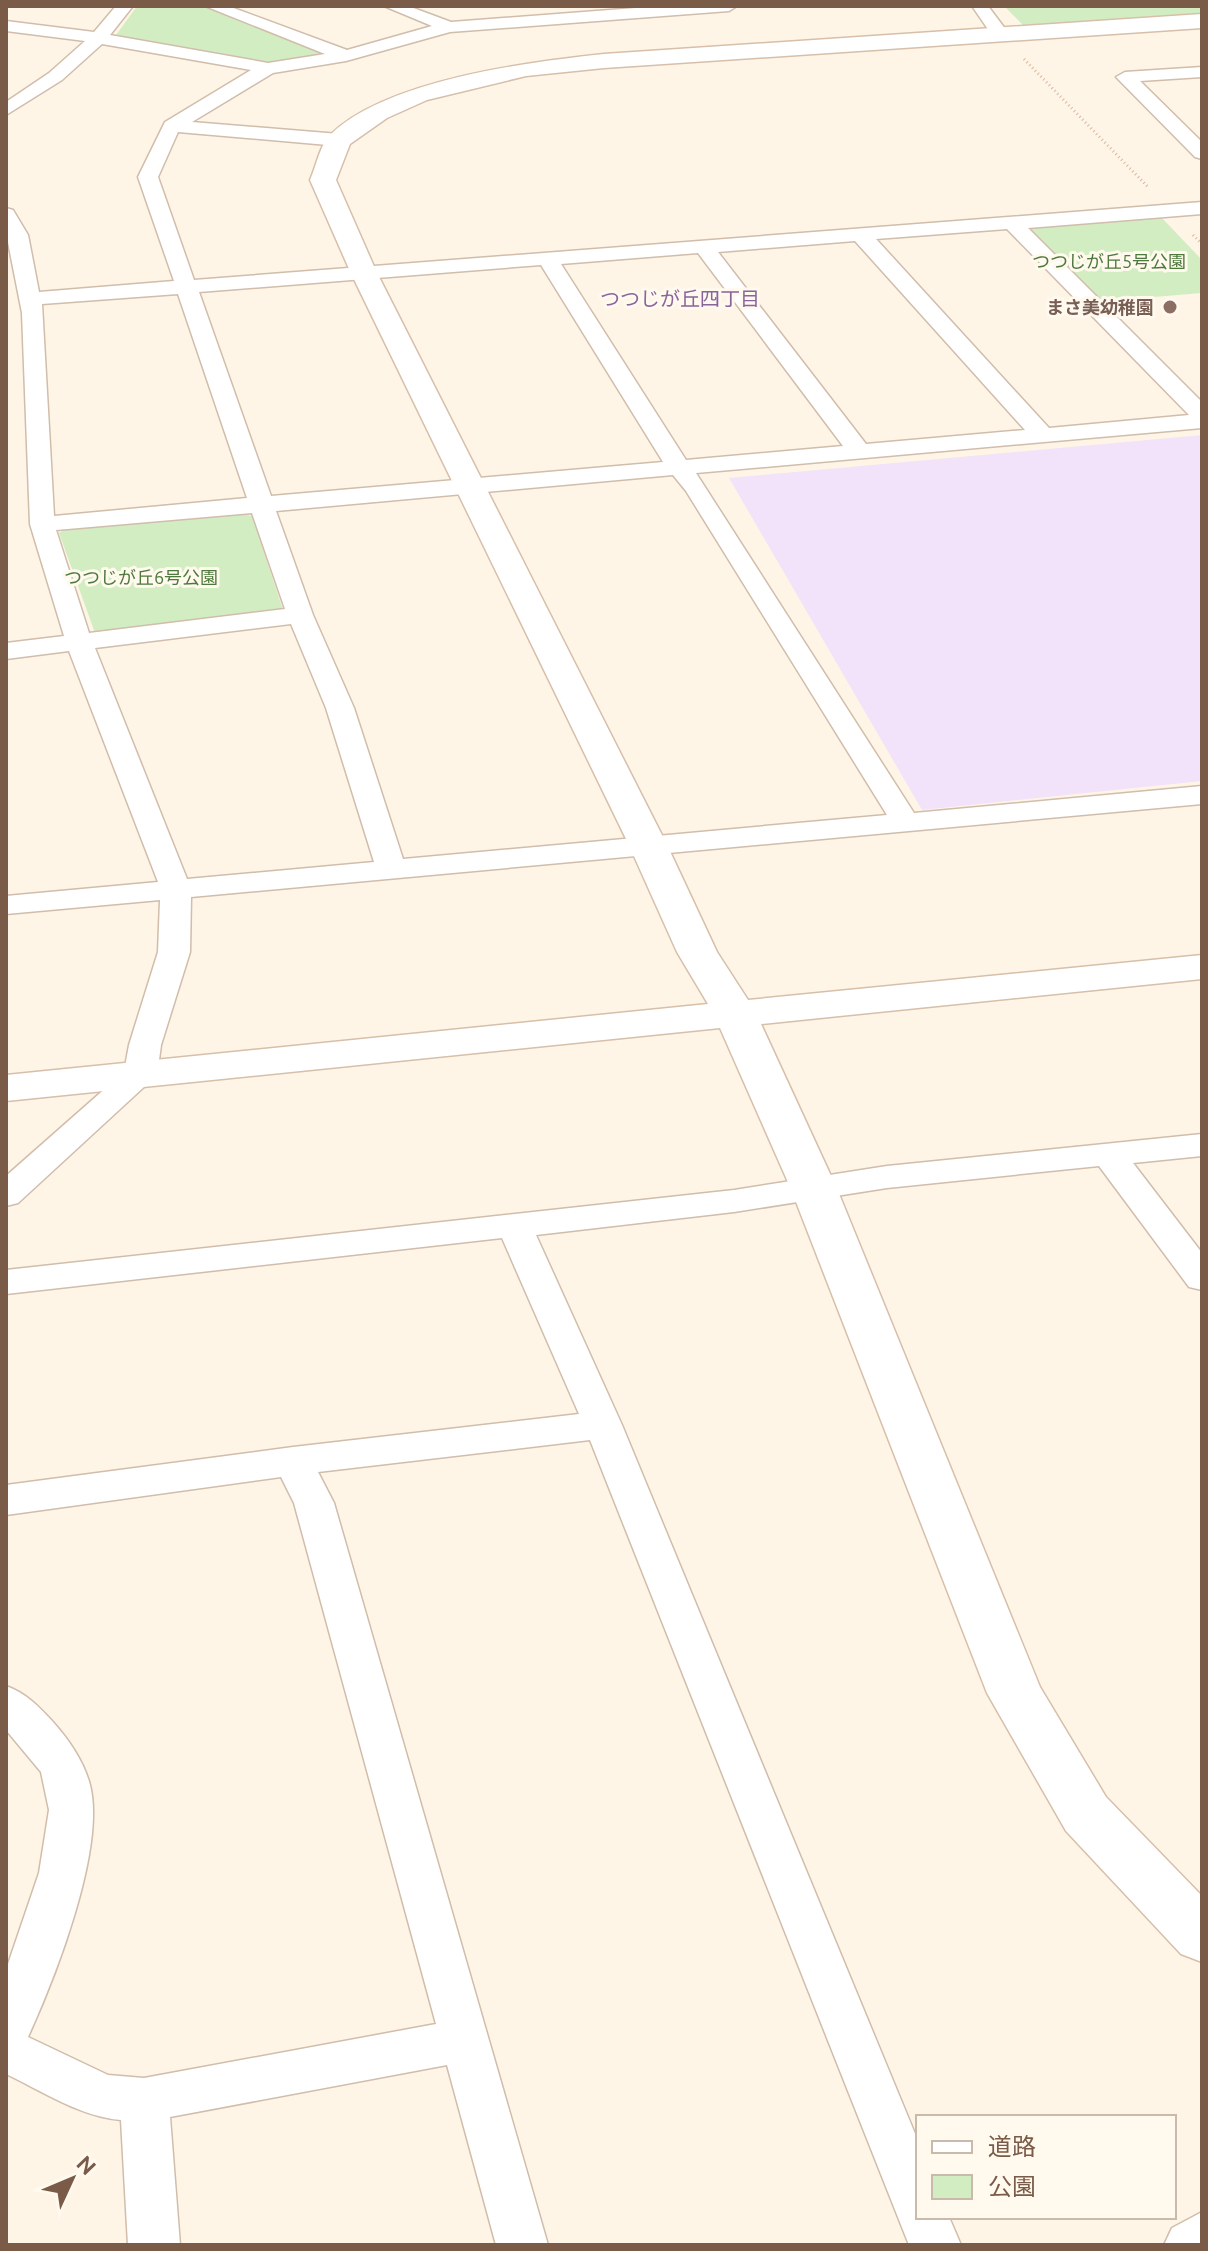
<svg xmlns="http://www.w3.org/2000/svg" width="1208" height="2251" viewBox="0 0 1208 2251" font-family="Ubuntu,'Noto Sans JP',sans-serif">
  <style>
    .education { fill: #f2e3fa }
    .green { fill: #d3edc3 }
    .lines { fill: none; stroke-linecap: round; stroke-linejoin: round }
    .street-casing { stroke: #d1bdab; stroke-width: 3 }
    .secondary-casing { stroke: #d7bfaa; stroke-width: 3 }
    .path { stroke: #dbb79e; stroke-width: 3; stroke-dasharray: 1 3; stroke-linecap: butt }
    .street { fill: #fff; fill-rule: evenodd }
    .secondary { fill: #fff; fill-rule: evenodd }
    .education-dot { fill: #8d6e63; stroke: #fff9ee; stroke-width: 3 }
    .labels { text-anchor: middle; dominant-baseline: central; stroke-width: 6; stroke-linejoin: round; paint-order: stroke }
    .far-park-label { font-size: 18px; fill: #4d7a3c; stroke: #fff9ee }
    .far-education-label { font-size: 18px; font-weight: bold; fill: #785e54; stroke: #fff9ee; text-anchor: end }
    .far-neighbourhood-label { font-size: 20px; fill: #8b649d; stroke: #fff9ee }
  </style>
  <rect width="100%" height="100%" fill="#fef5e6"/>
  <polygon class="education" points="1202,435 1202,781 922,810 729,478"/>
  <g class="green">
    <polygon points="137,6 200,6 346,56 270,64 116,35"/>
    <polygon points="1004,6 1202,6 1202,13 1023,25"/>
    <polygon points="1161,217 1202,260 1202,293 1093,302 1025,227"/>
    <polygon points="242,514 252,516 283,610 95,633 59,533 69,527"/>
  </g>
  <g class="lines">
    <g class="street-casing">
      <g id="street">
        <path d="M116,6h17l-23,29 158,28 57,-9 -120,-48h23l119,44 85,-24 -48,-20h24l43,16 211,-16h75l-8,5 -279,21 -104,29 -73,12 -81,49 147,12 9,6 -9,6 -161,-14 -20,45 36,103 1008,-78v12l-174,14 174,174v26l-506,45 218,340 288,-27v18l-1011,93 -1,55 -29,93 -4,30 -139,128 -12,3v-30l118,-104 5,-27 29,-93 2,-52 -154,14v-18l152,-14 -89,-231 -63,8v-16l58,-7 -34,-112 -8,-211 -16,-81v-24l7,2 15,25 11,57 135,-11 -36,-104 27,-55 86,-52 -149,-26 -40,36 -56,35v-13l43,-29 36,-32 -79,-10v-10l88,11zM1007,229l182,186 -140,13 -173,-189zM855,241l170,189 -159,14 -148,-192zM698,253l145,193 -157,14 -125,-196zM541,265l122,197 -392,34 -72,-204zM178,294l69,204 -193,18 -12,-212zM673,475l13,16 201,324 -484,44 -49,-151 -41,-93 -37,-104zM252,513l33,96 -196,24 -33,-103zM291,624l35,84 48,154 -187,17 -92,-231z"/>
        <polygon points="972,6 988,6 1009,34 1006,38 994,38"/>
        <polygon points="1202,67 1202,77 1140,81 1202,142 1202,159 1195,157 1116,77 1125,72"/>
        <path d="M1202,1134v22l-69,7 69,90v37l-13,-3 -90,-121 -212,22 -153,24 -198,23 86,190 296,716v76h31l12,28h-52l-319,-805 -272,32 16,31 214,742h-52l-49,-180 -277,52 10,128h-52l-7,-125c-40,-3 -79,-29 -115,-46v-104l33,-97 10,-63 -8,-38 -35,-42v-44c20,7 33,21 47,36 16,18 31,40 37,63 16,63 -35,193 -62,252l80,38 36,3 292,-54 -142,-521 -13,-26 -275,38v-30l287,-38 286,-33 -77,-176 -496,56v-24l728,-80 153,-24z"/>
        <polygon points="1202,2212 1202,2245 1164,2245 1172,2228"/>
      </g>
    </g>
    <g class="secondary-casing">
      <path id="secondary" d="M1202,14v14l-598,40 -78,8 -99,24 -40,18 -37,26 -14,36 40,91 291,574 50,107 31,48 454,-45v24l-441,45 76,165 203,498 66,110 96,99v66l-21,-8 -115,-123 -79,-138 -196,-504 -71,-161 -714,73v-26l702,-71 -31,-52 -48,-107 -279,-574 -40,-91c6,-13 10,-35 20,-45 56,-55 198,-73 274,-81z"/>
    </g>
    <g class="path">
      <polyline points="1024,59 1148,187"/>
      <polyline points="1193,235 1202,244"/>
    </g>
    <use href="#street" class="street"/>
    <use href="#secondary" class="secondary"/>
  </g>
  <circle class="education-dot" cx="1170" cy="307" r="8"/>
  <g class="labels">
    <g class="far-park-label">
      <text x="1109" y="261">つつじが丘5号公園</text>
      <text x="141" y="577">つつじが丘6号公園</text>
    </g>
    <g class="far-education-label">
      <text x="1154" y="307">まさ美幼稚園</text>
    </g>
    <g class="far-neighbourhood-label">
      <text x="680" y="298">つつじが丘四丁目</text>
    </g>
  </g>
  <rect width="1208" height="2251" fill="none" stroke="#7a5b48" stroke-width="16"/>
  <rect x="916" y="2115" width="260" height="104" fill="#fff9ee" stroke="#cabaac" stroke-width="2"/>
  <rect x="932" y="2141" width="40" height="12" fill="#ffffff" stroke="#cabaac" stroke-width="2"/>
  <text x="988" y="2155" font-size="24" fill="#7a5b48">道路</text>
  <rect x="932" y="2175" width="40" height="24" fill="#d3edc3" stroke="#cabaac" stroke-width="2"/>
  <text x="988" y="2195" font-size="24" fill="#7a5b48">公園</text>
  <g transform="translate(72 2179) rotate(46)" stroke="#fff9ee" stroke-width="6" paint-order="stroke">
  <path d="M0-6L14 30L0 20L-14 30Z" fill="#7a5b48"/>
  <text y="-12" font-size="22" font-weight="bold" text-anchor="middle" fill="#7a5b48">N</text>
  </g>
</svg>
